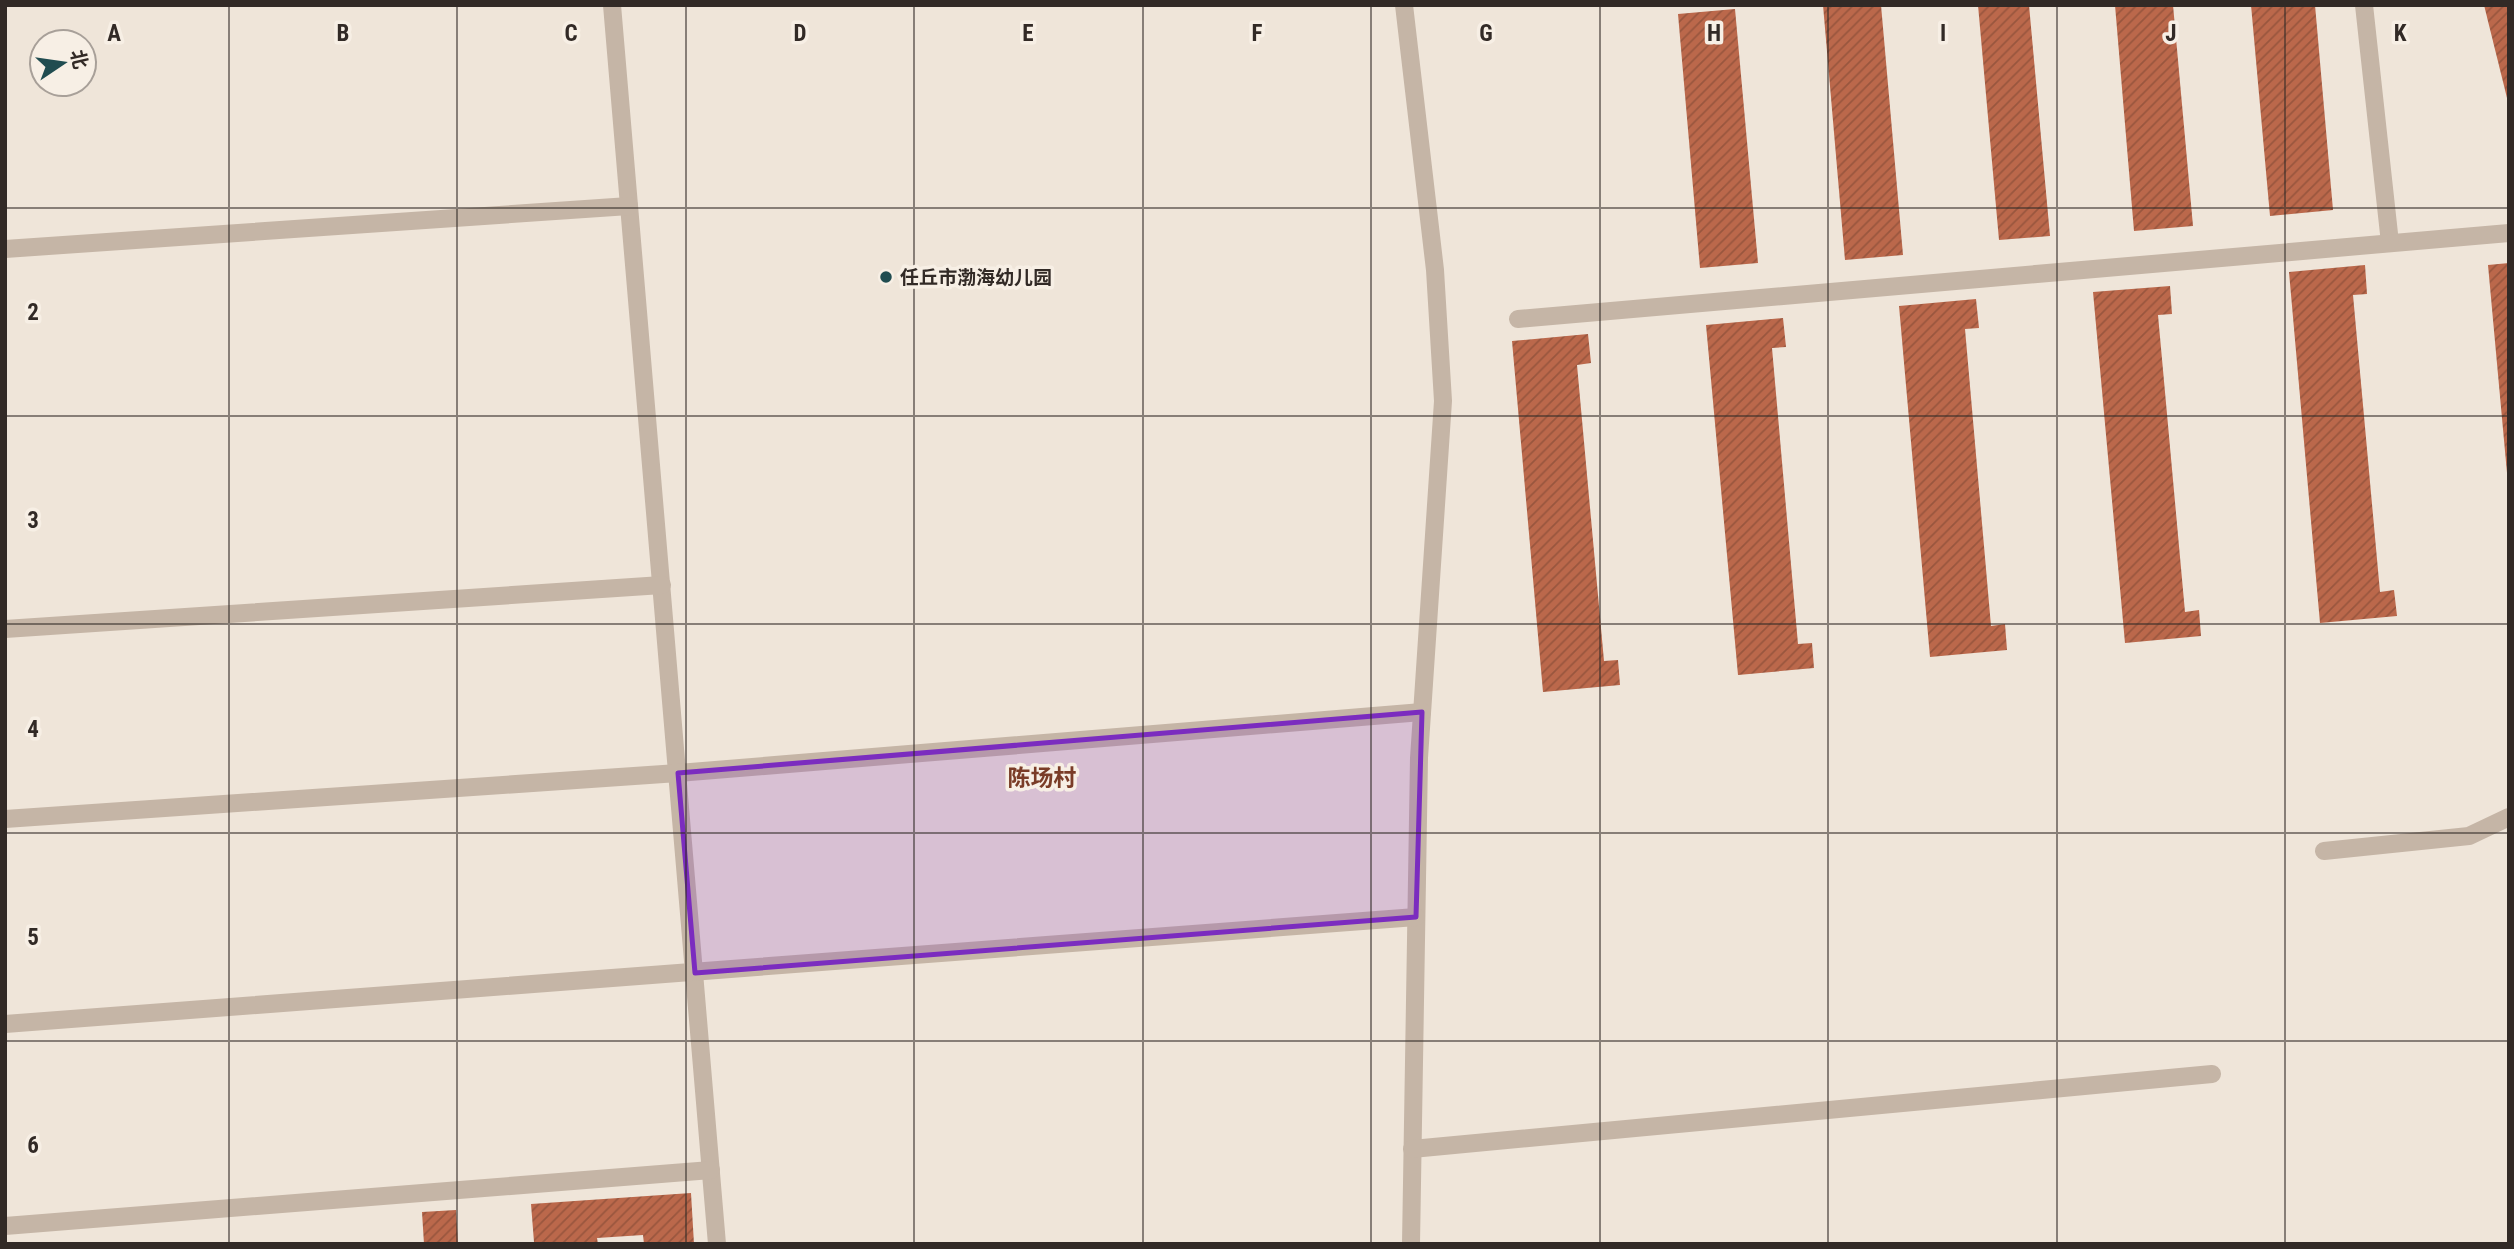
<svg xmlns="http://www.w3.org/2000/svg" width="2514" height="1249" viewBox="0 0 2514 1249" font-family="'Roboto Condensed','Noto Sans SC',sans-serif">
  <style>
    .building { fill: url(#building-hatch) }
    .lines { fill: none; stroke-linecap: round; stroke-linejoin: round }
    .minor { stroke: #c5b5a6; stroke-width: 18 }
    .marked { fill: #7b2cbf; fill-opacity: 0.2; stroke: #7b2cbf; stroke-width: 5; stroke-linejoin: round }
    .grid { fill: none; stroke: #322a26; stroke-width: 2; stroke-opacity: 0.55 }
    .poi-dot { fill: #204c50; stroke: #f7efe5; stroke-width: 2.5 }
    .labels { text-anchor: middle; dominant-baseline: central; stroke-width: 7; stroke-linejoin: round; paint-order: stroke }
    .poi-label { font-size: 19px; font-weight: bold; fill: #322a26; stroke: #f7efe5; text-anchor: start }
    .quarter-label { font-size: 23px; font-weight: bold; fill: #7a3c27; stroke: #f7efe5 }
    .grid-label { font-size: 23px; text-anchor: middle; font-weight: bold; fill: #322a26; stroke: #f7efe5; stroke-width: 7; stroke-linejoin: round; paint-order: stroke }
  </style>
  <defs>
    <pattern id="building-hatch" width="6" height="6" patternUnits="userSpaceOnUse" patternTransform="scale(1.75)"><rect width="6" height="6" fill="#bb684b"/><path d="M-1 1l2-2M0 6l6-6M5 7l2-2" fill="none" stroke="#99563e"/></pattern>
  </defs>
  <rect width="100%" height="100%" fill="#efe5d9"/>
  <g class="building">
    <polygon points="1823,5 1881,5 1903,255 1845,260"/>
    <polygon points="1978,5 2029,5 2050,236 1999,240"/>
    <polygon points="2115,5 2173,5 2193,226 2134,231"/>
    <polygon points="2251,5 2315,5 2333,210 2270,216"/>
    <polygon points="2484,5 2509,5 2509,102 2508,102"/>
    <polygon points="1735,9 1758,263 1700,268 1678,14"/>
    <polygon points="2509,263 2509,473 2507,473 2488,265"/>
    <polygon points="2365,265 2367,294 2353,295 2380,592 2394,590 2397,616 2320,623 2289,272"/>
    <polygon points="2170,286 2172,314 2158,315 2185,612 2199,610 2201,636 2125,643 2093,292"/>
    <polygon points="1976,299 1979,328 1965,329 1991,626 2005,624 2007,650 1930,657 1899,306"/>
    <polygon points="1783,318 1786,347 1772,348 1798,644 1812,643 1814,668 1738,675 1706,325"/>
    <polygon points="1588,334 1591,363 1577,365 1604,661 1618,660 1620,685 1543,692 1512,341"/>
    <polygon points="691,1193 694,1244 644,1244 643,1235 597,1238 598,1244 534,1242 531,1204"/>
    <polygon points="456,1210 458,1244 424,1244 422,1212"/>
  </g>
  <g class="lines">
    <g class="minor">
      <polyline points="612,5 717,1244"/>
      <polyline points="1404,5 1435,270 1443,401 1419,758 1411,1244"/>
      <polyline points="2364,5 2390,243"/>
      <polyline points="5,249 629,206"/>
      <polyline points="1518,319 2509,233"/>
      <polyline points="5,629 662,585"/>
      <polyline points="5,819 678,773 1422,712"/>
      <polyline points="2324,851 2469,836 2509,817"/>
      <polyline points="5,1024 1416,917"/>
      <polyline points="1412,1149 2212,1074"/>
      <polyline points="5,1226 711,1170"/>
    </g>
  </g>
  <path class="marked" d="M1422,712l-6,205 -721,56 -17,-200z"/>
  <path class="grid" d="M229,5v1239M457,5v1239M686,5v1239M914,5v1239M1143,5v1239M1371,5v1239M1600,5v1239M1828,5v1239M2057,5v1239M2285,5v1239M5,208h2504M5,416h2504M5,624h2504M5,833h2504M5,1041h2504"/>
  <circle class="poi-dot" cx="886" cy="277" r="7"/>
  <g class="labels">
    <g class="poi-label">
      <text x="900" y="277">任丘市渤海幼儿园</text>
    </g>
    <g class="quarter-label">
      <text x="1042" y="778">陈场村</text>
    </g>
  </g>
  <g class="grid-label">
    <text x="114" y="41">A</text>
    <text x="343" y="41">B</text>
    <text x="571" y="41">C</text>
    <text x="800" y="41">D</text>
    <text x="1028" y="41">E</text>
    <text x="1257" y="41">F</text>
    <text x="1486" y="41">G</text>
    <text x="1714" y="41">H</text>
    <text x="1943" y="41">I</text>
    <text x="2171" y="41">J</text>
    <text x="2400" y="41">K</text>
    <text x="33" y="320">2</text>
    <text x="33" y="528">3</text>
    <text x="33" y="737">4</text>
    <text x="33" y="945">5</text>
    <text x="33" y="1153">6</text>
  </g>
  <rect width="2514" height="1249" fill="none" stroke="#322a26" stroke-width="14"/>
  <g transform="translate(63 63) rotate(77)"><circle r="33" fill="#f7efe5" stroke="#a8a099" stroke-width="2"/>
  <path d="M0-5L12 26L0 18L-12 26Z" fill="#204c50"/>
  <text y="-10" font-size="19" font-weight="bold" text-anchor="middle" fill="#322a26">北</text>
  </g>
</svg>
